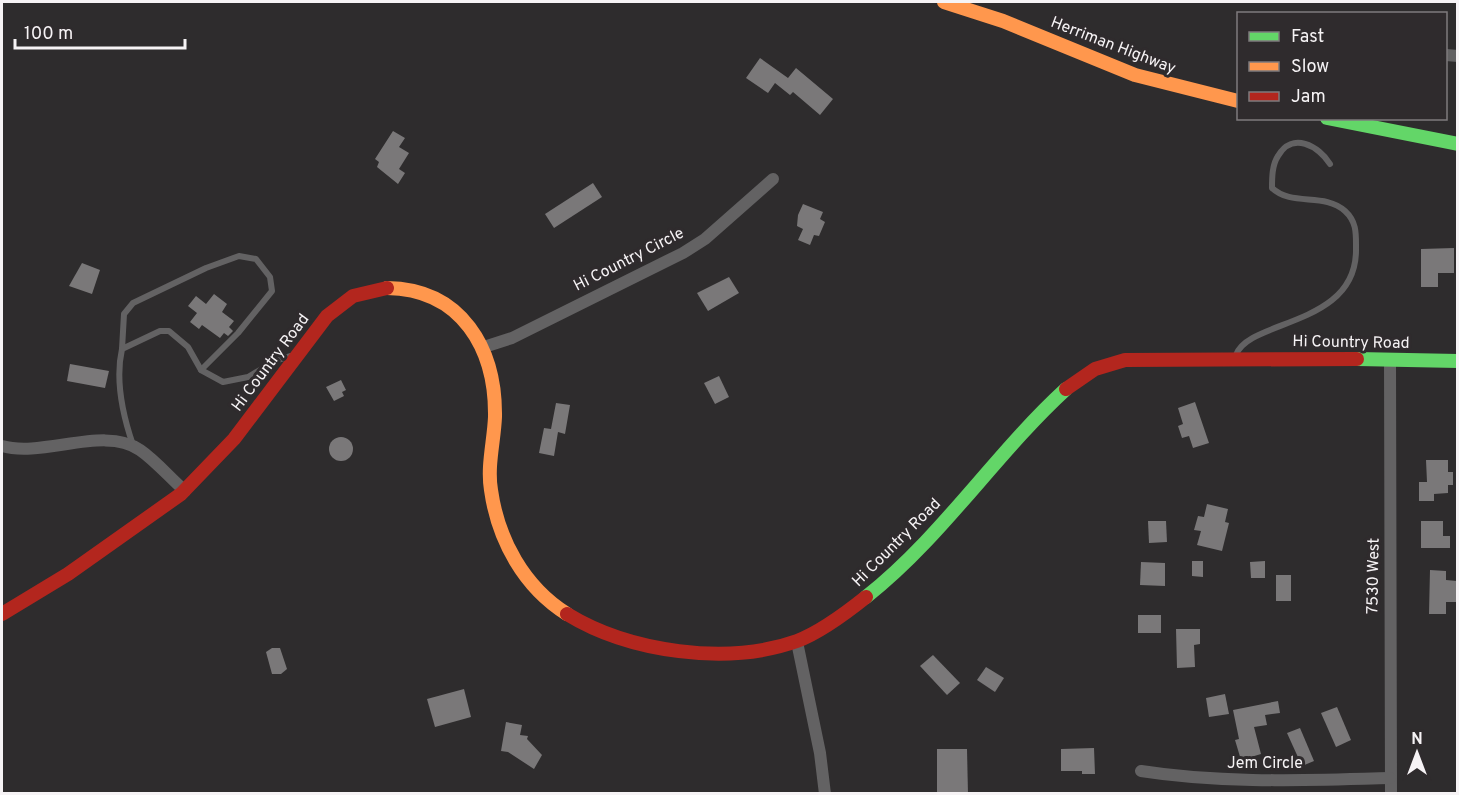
<svg xmlns="http://www.w3.org/2000/svg" width="1459" height="795" viewBox="0 0 1459 795" font-family="Overpass,sans-serif">
  <style>
    .building { fill: #7a7879 }
    .lines { fill: none; stroke-linecap: round; stroke-linejoin: round }
    .lane { stroke: #636263; stroke-width: 6 }
    .street { stroke: #636263; stroke-width: 12 }
    .fast { stroke: #63d668; stroke-width: 14 }
    .slow { stroke: #ff974d; stroke-width: 14 }
    .jam { stroke: #b3261e; stroke-width: 14 }
    .labels { text-anchor: middle; dominant-baseline: central; stroke-width: 6; stroke-linejoin: round; paint-order: stroke }
    .street-label { font-size: 16px; fill: #f6f3f5; stroke: #2f2b2d }
  </style>
  <rect width="100%" height="100%" fill="#2e2c2d"/>
  <g class="building">
    <polygon points="760,58 788,78 796,68 833,99 820,115 793,92 790,95 775,83 768,93 746,78"/>
    <polygon points="393,131 405,138 399,147 409,153 399,169 405,173 398,184 377,167 379,162 375,159"/>
    <polygon points="593,183 602,197 554,228 545,214"/>
    <polygon points="803,204 823,212 820,219 825,222 819,236 814,235 810,245 798,240 803,229 797,226 798,215"/>
    <polygon points="1454,248 1454,273 1438,273 1438,287 1421,287 1421,249"/>
    <polygon points="82,263 100,270 92,294 69,286"/>
    <polygon points="729,277 739,293 708,311 697,293"/>
    <polygon points="214,294 227,304 222,312 234,321 229,327 233,331 228,336 224,333 220,338 202,325 199,329 190,322 197,313 188,306 196,296 206,304"/>
    <polygon points="70,364 109,371 105,388 67,381"/>
    <polygon points="719,376 729,397 715,404 704,383"/>
    <polygon points="341,380 346,390 342,392 344,396 334,401 326,387"/>
    <polygon points="1195,402 1209,443 1193,448 1189,436 1182,438 1178,426 1183,424 1178,408"/>
    <polygon points="556,403 570,405 565,434 558,432 554,456 539,453 544,428 551,429"/>
    <circle cx="341" cy="449" r="12"/>
    <polygon points="1426,460 1448,460 1448,472 1453,472 1453,485 1448,485 1448,493 1434,494 1434,501 1419,501 1419,482 1427,482"/>
    <polygon points="1207,504 1228,509 1225,522 1229,523 1222,551 1197,545 1201,531 1194,530 1198,516 1204,517"/>
    <polygon points="1148,521 1166,521 1167,542 1149,543"/>
    <polygon points="1421,521 1443,521 1443,536 1450,536 1450,548 1421,548"/>
    <polygon points="1192,561 1203,561 1203,577 1192,576"/>
    <polygon points="1265,561 1265,578 1251,578 1250,562"/>
    <polygon points="1141,562 1165,563 1165,586 1140,585"/>
    <polygon points="1430,570 1446,571 1446,580 1457,581 1457,602 1446,602 1446,614 1429,614"/>
    <rect x="1276" y="575" width="15" height="26"/>
    <rect x="1138" y="615" width="23" height="18"/>
    <polygon points="1176,629 1200,629 1200,644 1194,645 1195,667 1177,668"/>
    <polygon points="272,648 280,648 287,669 281,674 272,674 266,652"/>
    <polygon points="933,655 960,683 947,695 920,666"/>
    <polygon points="986,667 1004,678 995,692 977,680"/>
    <polygon points="464,689 471,717 435,727 427,699"/>
    <polygon points="1225,694 1229,714 1209,717 1206,698"/>
    <polygon points="1278,701 1280,713 1265,715 1267,725 1254,727 1261,754 1241,760 1235,740 1239,739 1233,710"/>
    <polygon points="1337,707 1351,740 1336,747 1321,713"/>
    <polygon points="506,722 522,725 520,735 528,736 527,739 542,755 534,769 508,752 501,751"/>
    <polygon points="1300,728 1314,761 1302,766 1287,733"/>
    <polygon points="1094,748 1095,774 1082,774 1082,771 1061,771 1061,749"/>
    <polygon points="937,749 967,749 968,794 937,794"/>
  </g>
  <g class="lines">
    <g class="lane">
      <polyline points="122,349 124,314 133,303 206,268 239,256 256,259 270,277 272,291 238,333 201,370"/>
      <path d="M1236,355c12,-36 121,-28 120,-106 0,-15 1,-27 -11,-38 -21,-19 -53,-4 -73,-23 0,-10 0,-23 6,-32 14,-25 41,-10 52,8"/>
      <path d="M133,445c-10,-29 -18,-65 -11,-96l38,-18h9l19,16 13,23 22,12 25,-5 29,-17 14,-4"/>
    </g>
    <g class="street">
      <polyline points="1446,55 1458,56"/>
      <polyline points="484,347 512,338 683,253 705,239 773,179"/>
      <polyline points="1390,360 1391,794"/>
      <path d="M2,446c41,12 103,-21 138,4 16,11 30,28 45,41"/>
      <polyline points="797,642 820,753 825,794"/>
      <path d="M1141,771c83,13 166,9 249,7"/>
    </g>
    <g class="fast">
      <polyline points="1327,118 1458,144"/>
      <polyline points="1357,359 1458,361"/>
      <path d="M866,597c76,-60 129,-143 200,-208"/>
    </g>
    <g class="slow">
      <polyline points="944,2 1003,21 1135,75 1238,101"/>
      <path d="M387,288c75,1 109,61 108,129 -1,24 -8,49 -4,73 7,50 33,97 76,124"/>
    </g>
    <g class="jam">
      <polyline points="1066,389 1095,369 1125,360 1357,359"/>
      <polyline points="2,614 68,574 181,494 234,439 327,316 353,296 387,288"/>
      <path d="M567,614c62,38 160,52 230,27 24,-9 49,-28 69,-44"/>
    </g>
  </g>
  <g class="labels">
    <g class="street-label">
      <text transform="translate(1113 46) rotate(21)">Herriman Highway</text>
      <text transform="translate(629 260) rotate(-27)">Hi Country Circle</text>
      <text transform="translate(1351 343) rotate(1)">Hi Country Road</text>
      <text transform="translate(271 363) rotate(-53)">Hi Country Road</text>
      <text transform="translate(897 543) rotate(-45)">Hi Country Road</text>
      <text transform="translate(1374 576) rotate(-89)">7530 West</text>
      <text x="1265" y="764">Jem Circle</text>
    </g>
  </g>
  <rect width="1459" height="795" fill="none" stroke="#f6f3f5" stroke-width="6"/>
  <rect x="1237" y="12" width="210" height="108" fill="#2f2b2d" stroke="#7f7b7d" stroke-width="1.5"/>
  <rect x="1249" y="32" width="30" height="9" fill="#63d668" stroke="#7f7b7d" stroke-width="1.5"/>
  <text x="1291" y="42" font-size="18" fill="#f6f3f5">Fast</text>
  <rect x="1249" y="62" width="30" height="9" fill="#ff974d" stroke="#7f7b7d" stroke-width="1.5"/>
  <text x="1291" y="72" font-size="18" fill="#f6f3f5">Slow</text>
  <rect x="1249" y="92" width="30" height="9" fill="#b3261e" stroke="#7f7b7d" stroke-width="1.5"/>
  <text x="1291" y="102" font-size="18" fill="#f6f3f5">Jam</text>
  <g transform="translate(1417 753)" stroke="#2f2b2d" stroke-width="4.5" paint-order="stroke">
  <path d="M0-4.5L10 22L0 15L-10 22Z" fill="#f6f3f5"/>
  <text y="-9" font-size="16" font-weight="bold" text-anchor="middle" fill="#f6f3f5">N</text>
  </g>
  <path d="M15 39v9h170v-9" fill="none" stroke="#f6f3f5" stroke-width="3"/>
  <text x="24" y="39" font-size="18" fill="#f6f3f5" stroke="#2f2b2d" stroke-width="4.5" paint-order="stroke">100 m</text>
</svg>
